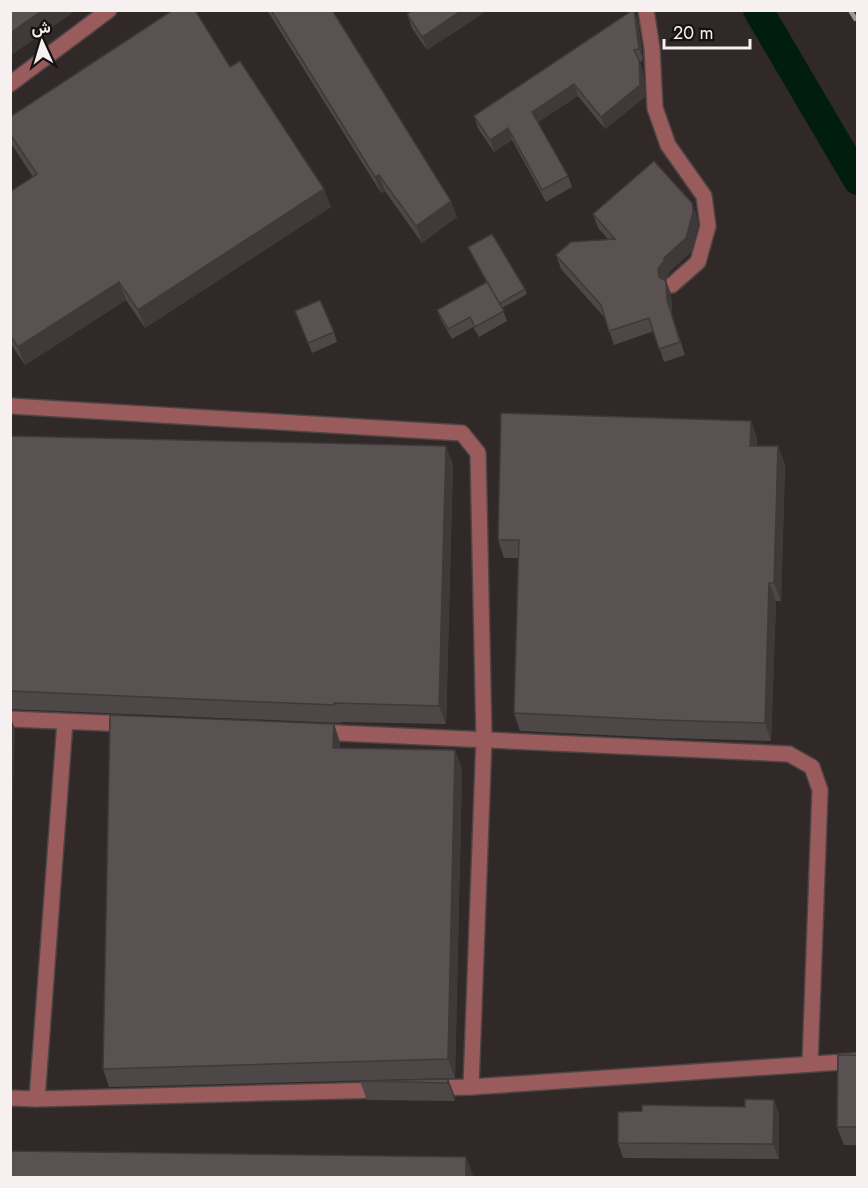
<svg xmlns="http://www.w3.org/2000/svg" width="868" height="1188" viewBox="0 0 868 1188" font-family="Jost,Vazirmatn,sans-serif">
  <style>
    .lines { fill: none; stroke-linecap: round; stroke-linejoin: round }
    .canal { stroke: #001d0e; stroke-width: 30 }
    .service-casing { stroke: #4c4544; stroke-width: 18 }
    .service { stroke: #995b5b; stroke-width: 15 }
    .rail { stroke: #9d9696; stroke-width: 4.5; stroke-dasharray: 12 6; stroke-linecap: butt }
    .wall { fill: #4d4747 }
    .shaded-wall { fill: #3f3939 }
    .building { fill: #5a5252; stroke: #3f3939; stroke-width: 1.5 }
  </style>
  <rect width="100%" height="100%" fill="#302928"/>
  <g class="lines">
    <polyline class="canal" points="758,10 858,180"/>
    <g class="service-casing">
      <g id="service">
        <polyline points="646,10 652,48 655,108 668,145 704,196 708,226 698,262 672,285"/>
        <polyline points="10,84 109,10"/>
        <polyline points="10,406 462,433 478,453 484,739 471,1087"/>
        <polyline points="10,719 130,724"/>
        <polyline points="316,732 789,754 812,767 820,790 810,1064"/>
        <polyline points="433,1088 471,1087 858,1061"/>
        <polyline points="10,1098 37,1099 382,1090"/>
        <polyline points="37,1099 65,722"/>
      </g>
    </g>
    <use href="#service" class="service"/>
    <polyline class="rail" points="850,10 858,23"/>
  </g>
  <g class="wall">
    <polygon points="267,10 332,10 457,217 422,243 385,191 381,193"/>
    <polygon points="413,10 488,10 427,50 412,28 407,14"/>
    <polygon points="638,22 643,60 640,62 643,72 645,97 605,129 578,96 538,122 568,176 572,187 546,202 512,140 494,152 478,128 474,116"/>
    <polygon points="230,67 331,207 145,328 126,300 25,365 10,343 10,192 33,177 10,142 10,117"/>
    <polygon points="593,214 697,216 698,225 691,252 669,272 669,274 664,280 666,281 671,294 672,314 685,355 664,362 654,331 614,345 605,318 561,269 556,255 609,240 598,228"/>
    <polygon points="468,247 525,289 527,294 502,308 507,321 479,337 473,327 452,339 441,320 437,310 486,282"/>
    <polygon points="295,311 334,332 337,342 312,353"/>
    <polygon points="751,421 757,439 757,446 778,446 785,465 781,601 776,601 771,741 668,738 520,731 514,713 518,558 504,558 498,540"/>
    <polygon points="10,436 453,464 446,724 341,722 341,723 10,709"/>
    <polygon points="334,724 340,743 340,748 455,750 462,769 455,1078 109,1087 103,1069"/>
    <polygon points="858,1055 858,1145 844,1145 837,1127"/>
    <polygon points="448,1079 455,1097 455,1101 367,1100 360,1081"/>
    <polygon points="774,1100 779,1114 779,1159 623,1158 618,1143 642,1111 745,1107"/>
  </g>
  <g class="shaded-wall">
    <polygon points="43,10 77,10 10,56 10,33"/>
    <polygon points="462,10 488,10 427,50 422,37"/>
    <polygon points="634,10 638,22 643,60 639,49"/>
    <polygon points="639,60 643,72 645,97 605,129 601,117"/>
    <polygon points="574,84 578,96 537,123 532,112"/>
    <polygon points="508,128 512,140 494,152 490,140"/>
    <polygon points="379,175 385,191 381,193 375,177"/>
    <polygon points="324,189 331,207 145,328 138,310"/>
    <polygon points="451,201 457,217 422,243 416,226"/>
    <polygon points="692,203 697,216 698,225 691,252 669,272 669,274 663,282 659,277 658,269 664,258"/>
    <polygon points="666,281 671,294 672,314 685,355 667,300"/>
    <polygon points="119,282 126,300 25,365 18,347"/>
    <polygon points="751,421 757,439 757,464 750,446"/>
    <polygon points="446,446 453,464 446,724 439,706"/>
    <polygon points="778,446 785,465 781,601 774,583"/>
    <polygon points="769,583 776,601 771,741 765,723"/>
    <polygon points="10,716 15,729 10,882"/>
    <polygon points="334,724 340,743 340,766 333,748"/>
    <polygon points="455,750 462,769 455,1078 448,1059"/>
    <polygon points="448,1079 455,1097 455,1101 448,1083"/>
    <polygon points="774,1100 779,1114 779,1159 773,1144"/>
    <polygon points="466,1157 473,1175 473,1178 466,1178"/>
  </g>
  <g class="building">
    <polygon points="10,10 43,10 10,33"/>
    <polygon points="173,10 195,10 230,67 240,61 324,189 138,310 119,282 18,347 10,335 10,192 37,174 10,134 10,117"/>
    <polygon points="271,10 332,10 451,201 416,226 379,175 375,177"/>
    <polygon points="413,10 462,10 422,37 407,14"/>
    <polygon points="633,10 634,10 639,49 634,50 639,60 640,85 601,117 574,84 532,112 568,176 542,190 508,128 490,140 474,116"/>
    <polygon points="654,161 692,203 693,212 686,238 664,258 664,261 658,269 659,277 666,281 667,300 680,342 659,349 649,318 609,331 601,305 556,255 571,242 615,239 593,214"/>
    <polygon points="492,234 525,289 499,304 468,247"/>
    <polygon points="487,282 504,311 475,327 470,317 448,329 437,310"/>
    <polygon points="320,300 334,332 308,343 295,311"/>
    <polygon points="501,413 751,421 750,446 778,446 774,583 769,583 765,723 661,720 514,713 519,540 498,540"/>
    <polygon points="10,436 446,446 439,706 334,703 334,705 10,691"/>
    <polygon points="110,715 334,724 333,748 455,750 448,1059 103,1069"/>
    <polygon points="838,1055 858,1055 858,1127 837,1127"/>
    <polygon points="448,1079 448,1083 360,1081"/>
    <polygon points="745,1099 774,1100 773,1144 618,1143 618,1112 642,1111 642,1105 745,1107"/>
    <polygon points="10,1151 466,1157 466,1178 10,1178"/>
  </g>
  <rect width="868" height="1188" fill="none" stroke="#f6f0f0" stroke-width="24"/>
  <g transform="translate(42 42) rotate(356)" stroke="#161212" stroke-width="4.5" paint-order="stroke">
  <path d="M0-4.5L10 22L0 15L-10 22Z" fill="#f6f0f0"/>
  <text y="-9" font-size="16" font-weight="bold" text-anchor="middle" fill="#f6f0f0">ش</text>
  </g>
  <path d="M664 39v9h86v-9" fill="none" stroke="#f6f0f0" stroke-width="3"/>
  <text x="673" y="39" font-size="18" fill="#f6f0f0" stroke="#161212" stroke-width="4.5" paint-order="stroke">20 m</text>
</svg>
